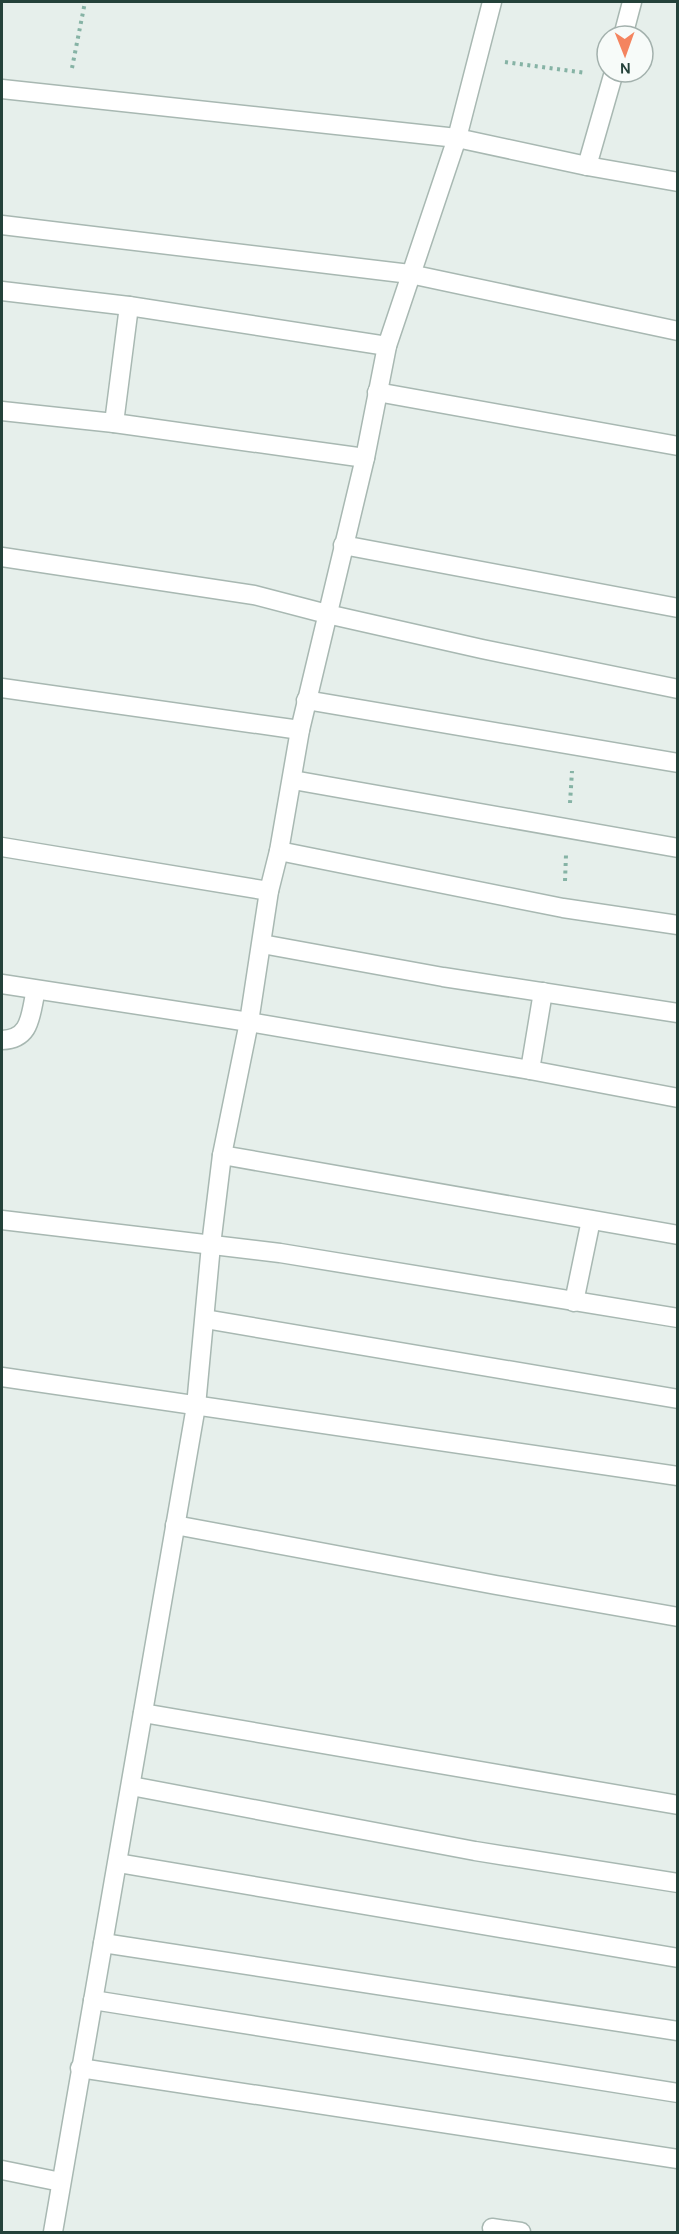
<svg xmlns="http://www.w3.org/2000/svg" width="679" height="2234" viewBox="0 0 679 2234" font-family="Karla,sans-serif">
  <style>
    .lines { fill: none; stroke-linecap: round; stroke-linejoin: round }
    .minor-casing { stroke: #a8b8b2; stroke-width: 21 }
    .path { stroke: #86b3a5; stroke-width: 4; stroke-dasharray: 3 4.5; stroke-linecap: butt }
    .minor { stroke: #fff; stroke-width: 18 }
  </style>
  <rect width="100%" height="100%" fill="#e6efeb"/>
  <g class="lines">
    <g class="minor-casing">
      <g id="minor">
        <polyline points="623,36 632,2"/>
        <polyline points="2,89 457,138 587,166 678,182"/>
        <polyline points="587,166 614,72"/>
        <polyline points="2,225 410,274 678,331"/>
        <polyline points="2,291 129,306 387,346"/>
        <polyline points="377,392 678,446"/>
        <polyline points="2,411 114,423 365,458"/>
        <polyline points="114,423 129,306"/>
        <polyline points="343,545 678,608"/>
        <polyline points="2,557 254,595 327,614 482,649 678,689"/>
        <polyline points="2,688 300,730"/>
        <polyline points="306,700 678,763"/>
        <polyline points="293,780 678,848"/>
        <polyline points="2,847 269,891"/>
        <polyline points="279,851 563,908 678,925"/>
        <polyline points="262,944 443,977 678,1013"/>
        <polyline points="2,984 249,1022 530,1070 543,992"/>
        <path d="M2,1040c30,-1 28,-26 34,-50"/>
        <polyline points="530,1070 678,1098"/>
        <polyline points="222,1155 678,1235"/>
        <polyline points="2,1220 280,1253 678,1318"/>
        <polyline points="574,1302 591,1220"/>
        <polyline points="205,1319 678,1399"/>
        <polyline points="2,1377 678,1476"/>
        <polyline points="175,1525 496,1585 678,1617"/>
        <polyline points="143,1713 678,1805"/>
        <polyline points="131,1786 475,1851 678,1883"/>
        <polyline points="118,1863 678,1958"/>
        <polyline points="103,1943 678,2031"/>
        <polyline points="93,2000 678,2093"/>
        <polyline points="80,2068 678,2159"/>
        <polyline points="2,2170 61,2182"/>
        <polyline points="492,2228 521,2232"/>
        <polyline points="53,2232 196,1406 211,1245 222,1155 249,1022 269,891 279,851 300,730 365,458 387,346 457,138 492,2"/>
      </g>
    </g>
    <g class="path">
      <polyline points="505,62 586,73"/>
      <polyline points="72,68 85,2"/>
      <polyline points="570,803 572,771"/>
      <polyline points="565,881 566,855"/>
    </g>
    <use href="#minor" class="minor"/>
  </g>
  <rect width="679" height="2234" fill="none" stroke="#24423a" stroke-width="6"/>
  <g transform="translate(625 54) rotate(179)"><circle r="28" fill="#f7fbf9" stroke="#a3b1ad" stroke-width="1.5"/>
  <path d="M0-4.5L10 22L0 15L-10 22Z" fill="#f4845f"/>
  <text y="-9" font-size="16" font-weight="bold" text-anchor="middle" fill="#24423a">N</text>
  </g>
</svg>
